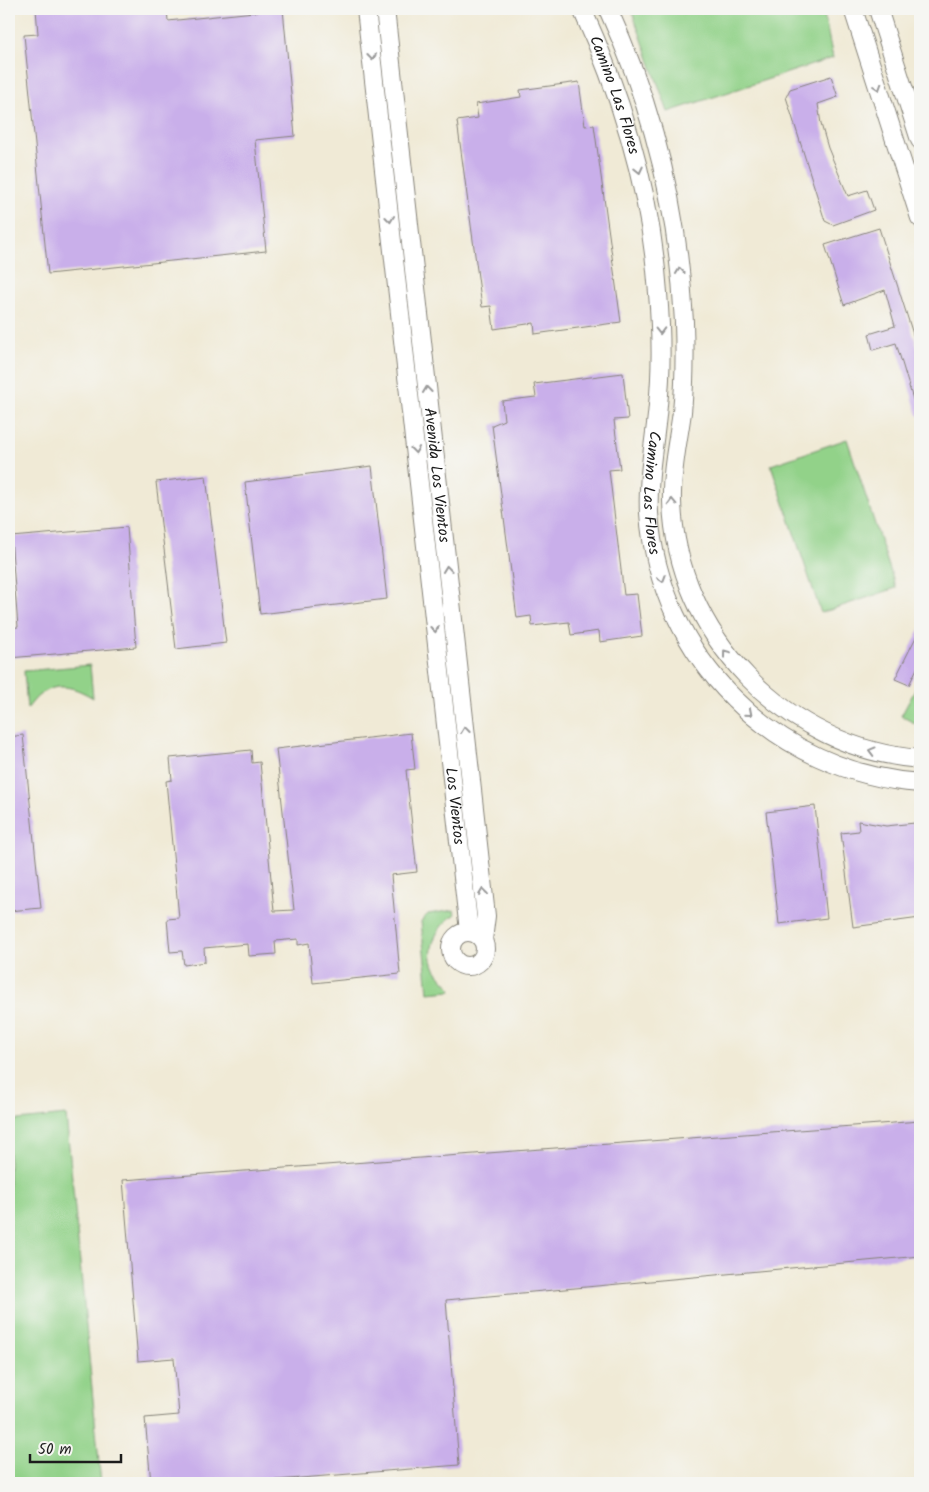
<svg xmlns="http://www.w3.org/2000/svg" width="929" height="1492" viewBox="0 0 929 1492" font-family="Kalam,sans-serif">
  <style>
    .green { fill: #92d289; stroke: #577752 }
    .building { fill: #c9afea }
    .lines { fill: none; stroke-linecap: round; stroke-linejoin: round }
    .minor-casing { stroke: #868379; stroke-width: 20 }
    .minor { stroke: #fff; stroke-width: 18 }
    .oneway { stroke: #999 }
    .labels { text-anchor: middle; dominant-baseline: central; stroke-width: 4; stroke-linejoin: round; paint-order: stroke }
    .street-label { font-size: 16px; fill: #1c1c1c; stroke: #f6f6f2 }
  </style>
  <rect width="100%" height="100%" fill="#f6f6f2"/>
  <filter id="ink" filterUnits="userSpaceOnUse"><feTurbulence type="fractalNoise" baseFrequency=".02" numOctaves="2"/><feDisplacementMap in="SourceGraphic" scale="10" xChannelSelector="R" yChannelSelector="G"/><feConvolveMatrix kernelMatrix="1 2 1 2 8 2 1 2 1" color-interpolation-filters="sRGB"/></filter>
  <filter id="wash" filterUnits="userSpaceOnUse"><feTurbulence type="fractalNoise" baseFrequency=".0096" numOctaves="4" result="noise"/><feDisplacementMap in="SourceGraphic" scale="20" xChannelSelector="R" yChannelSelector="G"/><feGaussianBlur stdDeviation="1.12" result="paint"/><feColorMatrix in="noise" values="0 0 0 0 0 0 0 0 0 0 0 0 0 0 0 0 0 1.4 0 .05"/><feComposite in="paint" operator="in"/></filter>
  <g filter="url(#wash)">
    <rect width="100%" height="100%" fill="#f0ead6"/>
    <g class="green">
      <polygon points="631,9 823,9 833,58 668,112"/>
      <polygon points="847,439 896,588 821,613 771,465"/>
      <path d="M90,665l3,33c-16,-10 -35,-17 -52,-4 -5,3 -10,10 -14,15l-3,-38z"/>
      <polygon points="920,681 920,726 901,716"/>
      <path d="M454,910l1,5c-19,10 -31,38 -18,57 4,6 9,10 13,15l1,4 -23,2 -7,-72 7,-7z"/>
      <polygon points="66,1115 101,1483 9,1483 9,1121"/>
    </g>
    <g id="blocks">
      <g class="building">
        <polygon points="36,9 167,9 168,21 283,9 295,136 255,140 266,251 48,274 24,35 38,34"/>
        <polygon points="831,76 838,97 818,104 821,124 828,148 848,196 867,190 874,210 833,225 825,221 786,97 790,89"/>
        <polygon points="579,82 585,126 594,125 621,322 535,334 534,323 494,329 491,306 482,307 457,121 478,118 476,104 521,97 520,90"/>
        <polygon points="879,228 920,356 920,416 918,416 896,343 873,350 869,334 895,326 885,290 844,305 825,245"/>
        <polygon points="623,373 628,419 614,420 620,469 609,470 624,595 637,594 642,636 600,642 599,631 571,635 569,622 532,626 531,616 517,618 492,425 504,420 502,401 536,397 534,384"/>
        <polygon points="372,466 387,599 260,614 245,482"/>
        <polygon points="206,476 226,643 176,649 156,482"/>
        <polygon points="127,527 136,647 9,658 9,628 18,627 11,537"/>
        <polygon points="920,629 920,662 909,685 895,679"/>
        <polygon points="411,733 415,769 406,770 417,872 391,875 400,974 313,983 309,943 298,945 298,939 275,941 276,954 249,956 248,944 204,948 205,962 184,965 182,951 170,952 167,919 179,918 166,781 172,780 170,758 251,750 252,763 260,762 274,911 294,910 276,749"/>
        <polygon points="23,735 41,908 9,911 9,737"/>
        <polygon points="815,806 827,918 779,924 766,812"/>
        <polygon points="858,821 886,826 915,823 920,866 920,918 853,927 841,833 859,831"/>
        <polygon points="920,1121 920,1256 446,1300 459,1465 240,1483 151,1483 145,1418 179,1415 174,1358 138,1361 123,1180"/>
      </g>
    </g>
  </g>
  <g filter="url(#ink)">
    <use href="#blocks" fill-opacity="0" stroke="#868379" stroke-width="1"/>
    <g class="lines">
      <g class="minor-casing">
        <g id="minor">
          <path id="s1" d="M366,9l103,922"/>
          <path id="s2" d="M385,9l101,907 -3,24"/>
          <path id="s3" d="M582,9c41,90 69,185 76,284 3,37 4,75 0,112 -3,37 -11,71 -9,108 10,145 127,260 271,270"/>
          <path d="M608,9c45,98 71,205 76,313 1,30 1,60 -2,90 -4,30 -11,59 -10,89 4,135 115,248 248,258"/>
          <polyline points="853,9 920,218"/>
          <polyline points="878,9 920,140"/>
          <circle cx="468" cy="949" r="17"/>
        </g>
      </g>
      <use href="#minor" class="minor"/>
    </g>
    <defs><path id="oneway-chevron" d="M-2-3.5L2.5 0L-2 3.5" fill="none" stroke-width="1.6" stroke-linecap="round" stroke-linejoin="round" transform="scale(1.25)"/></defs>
    <g class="oneway">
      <use href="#oneway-chevron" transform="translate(372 57) rotate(84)"/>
      <use href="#oneway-chevron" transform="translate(878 87) rotate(72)"/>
      <use href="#oneway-chevron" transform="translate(639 170) rotate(77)"/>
      <use href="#oneway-chevron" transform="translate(390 219) rotate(84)"/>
      <use href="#oneway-chevron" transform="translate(680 271) rotate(-96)"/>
      <use href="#oneway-chevron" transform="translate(660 331) rotate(89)"/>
      <use href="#oneway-chevron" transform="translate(427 390) rotate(-96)"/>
      <use href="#oneway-chevron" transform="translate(415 450) rotate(84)"/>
      <use href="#oneway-chevron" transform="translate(672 502) rotate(-92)"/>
      <use href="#oneway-chevron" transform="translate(447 569) rotate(-96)"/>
      <use href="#oneway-chevron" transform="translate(662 579) rotate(73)"/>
      <use href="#oneway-chevron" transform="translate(435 629) rotate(84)"/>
      <use href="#oneway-chevron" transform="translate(726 653) rotate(-127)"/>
      <use href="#oneway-chevron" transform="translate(749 713) rotate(41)"/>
      <use href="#oneway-chevron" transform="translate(465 730) rotate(-97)"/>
      <use href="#oneway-chevron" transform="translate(872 751) rotate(-165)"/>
      <use href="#oneway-chevron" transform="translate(483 892) rotate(-97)"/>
    </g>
  </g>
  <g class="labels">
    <g class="street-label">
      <text stroke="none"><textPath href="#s3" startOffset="92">Camino Las Flores</textPath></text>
      <text stroke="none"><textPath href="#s2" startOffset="469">Avenida Los Vientos</textPath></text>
      <text stroke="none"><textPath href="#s3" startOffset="496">Camino Las Flores</textPath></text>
      <text stroke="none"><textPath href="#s1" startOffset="802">Los Vientos</textPath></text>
    </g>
  </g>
  <rect width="929" height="1492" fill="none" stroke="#f6f6f2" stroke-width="30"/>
  <path d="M30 1454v8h91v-8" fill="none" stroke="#1c1c1c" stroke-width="2.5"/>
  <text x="38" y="1454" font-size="15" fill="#1c1c1c" stroke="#f6f6f2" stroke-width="4" paint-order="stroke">50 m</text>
</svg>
